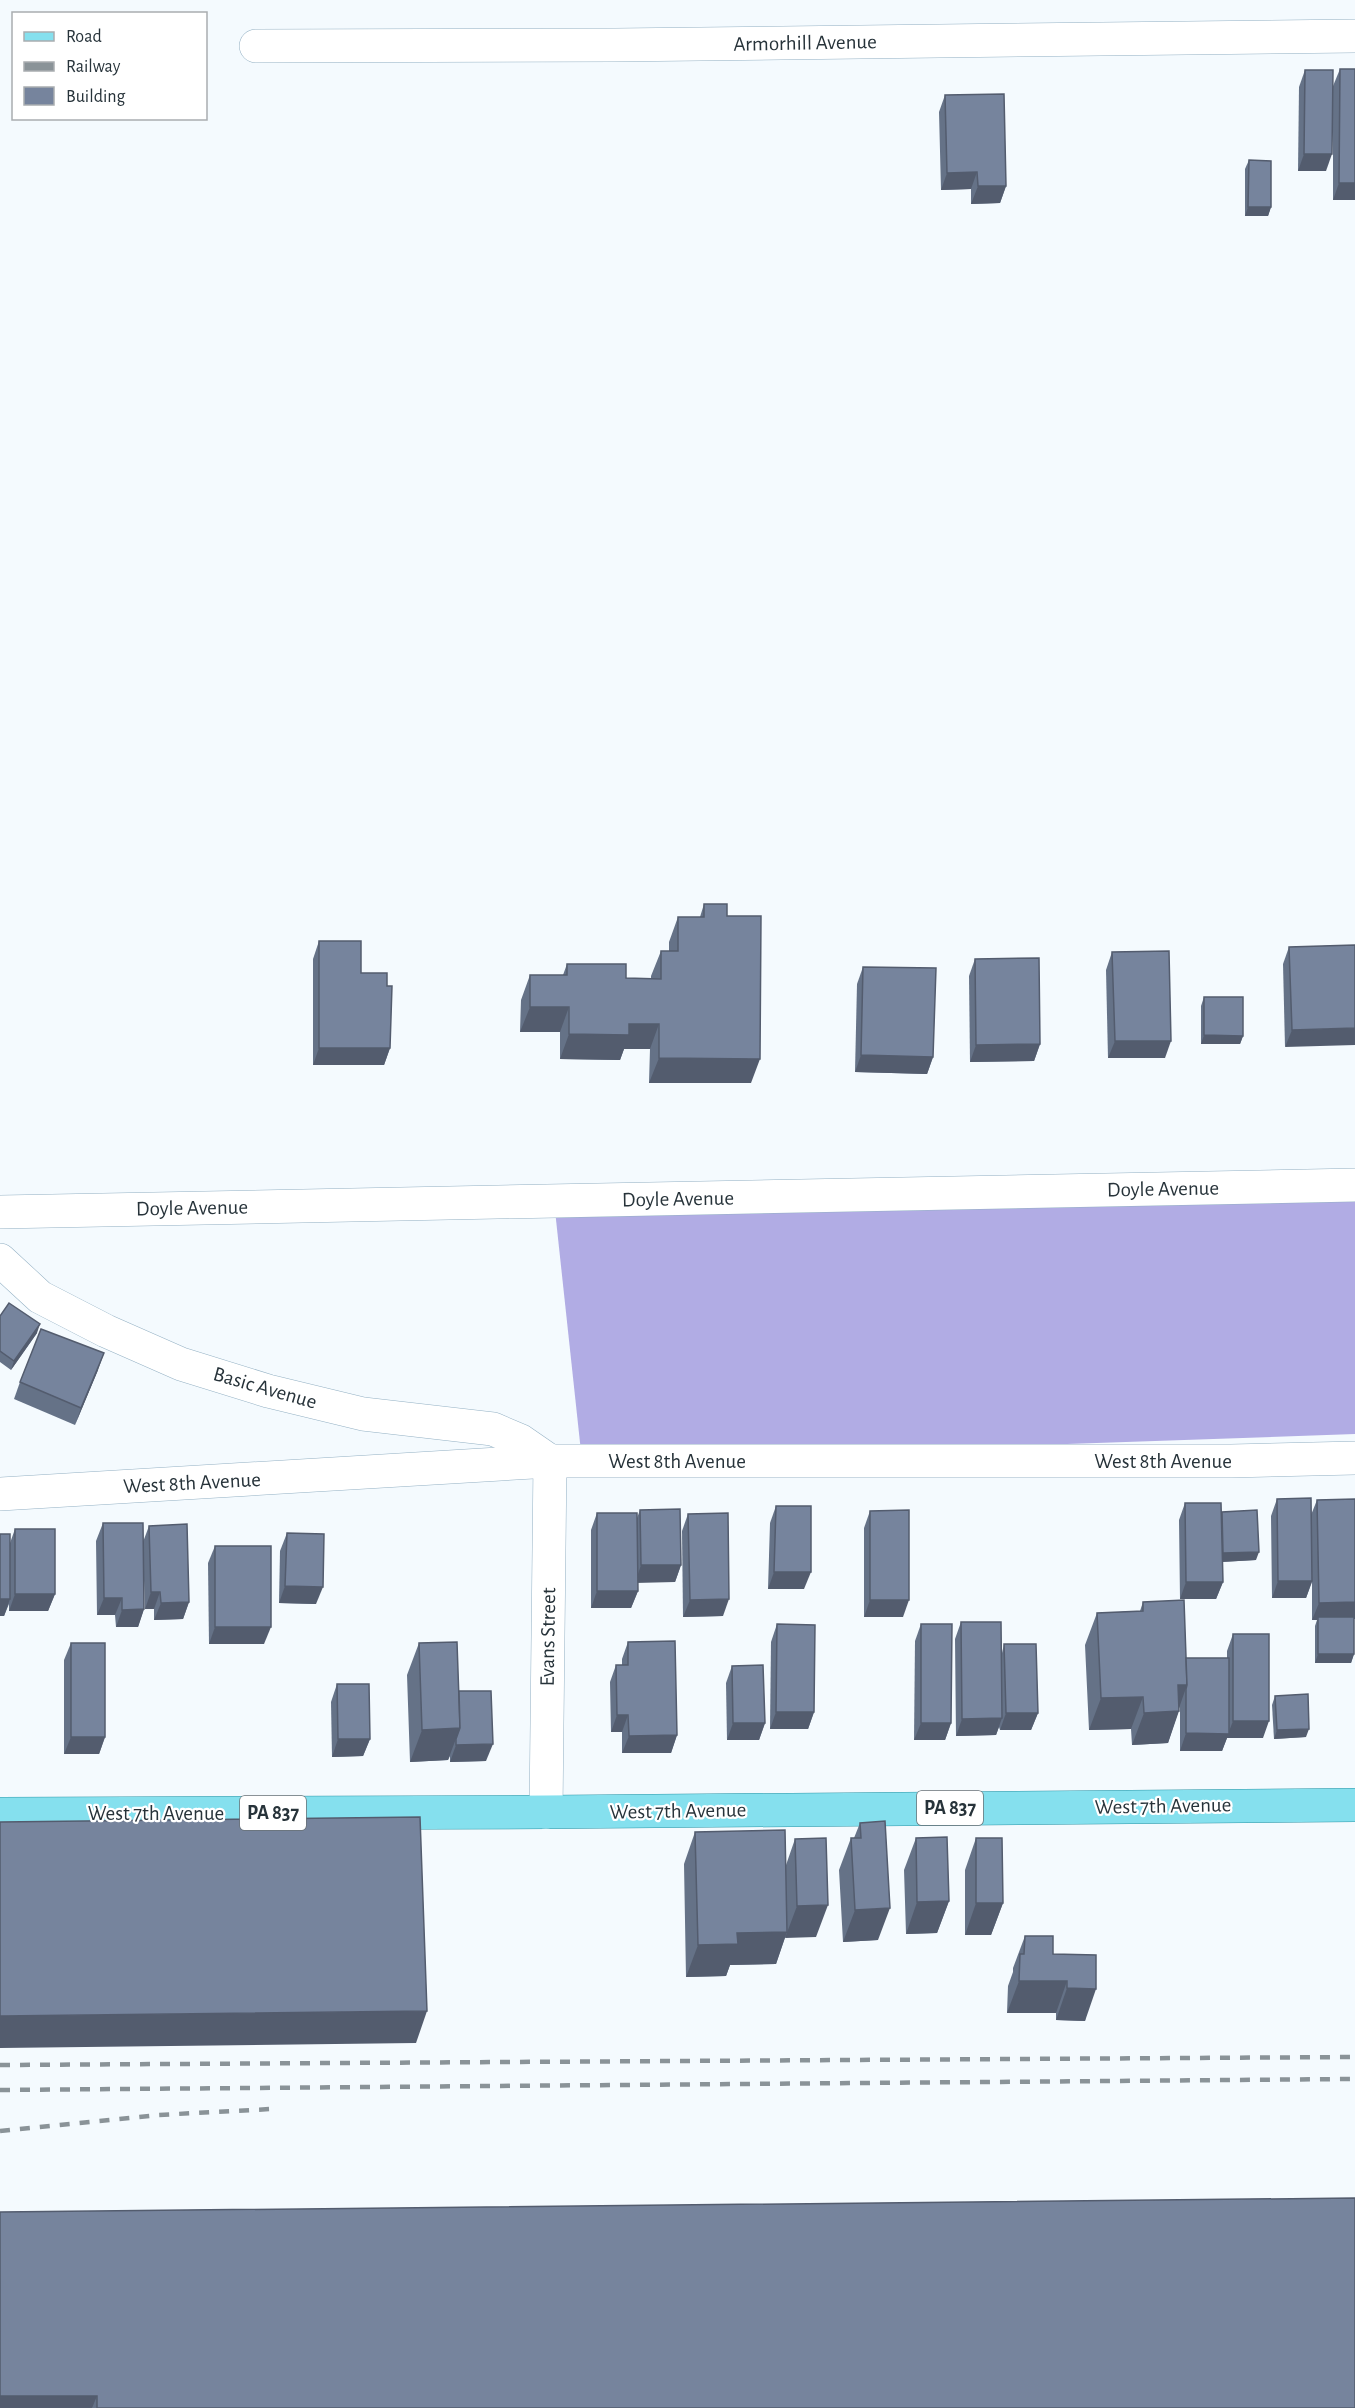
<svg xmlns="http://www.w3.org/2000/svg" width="1355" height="2408" viewBox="0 0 1355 2408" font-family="'Alegreya Sans',sans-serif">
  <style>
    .forest { fill: #b1ace4 }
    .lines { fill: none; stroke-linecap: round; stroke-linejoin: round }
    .minor-casing { stroke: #94b1c4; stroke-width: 34 }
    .primary-casing { stroke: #2f96a7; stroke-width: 34 }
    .minor { stroke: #fff; stroke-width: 33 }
    .primary { stroke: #85e0ee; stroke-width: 33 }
    .rail { stroke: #8a9398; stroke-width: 4.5; stroke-dasharray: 10 10; stroke-linecap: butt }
    .wall { fill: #657287 }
    .shaded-wall { fill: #535c6e }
    .building { fill: #76849d; stroke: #535c6e; stroke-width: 1.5 }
    .labels { text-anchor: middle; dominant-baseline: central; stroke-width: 4.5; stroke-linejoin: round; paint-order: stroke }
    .shield { fill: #fff; stroke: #687075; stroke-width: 1.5 }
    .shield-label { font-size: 20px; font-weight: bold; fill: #27333a }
    .street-label { font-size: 21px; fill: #27333a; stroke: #fff }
  </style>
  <rect width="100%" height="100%" fill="#f4fafe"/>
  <polygon class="forest" points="1355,1183 1355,1434 582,1461 554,1201"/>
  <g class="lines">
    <g class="minor-casing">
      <g id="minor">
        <polyline points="256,46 615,45 1355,36"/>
        <polyline points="0,1212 1355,1185"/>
        <polyline points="0,1260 40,1297 106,1331 181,1364 268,1391 363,1414 493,1429 521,1441 550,1461 546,1812"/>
        <polyline points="0,1494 550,1461 1231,1461 1355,1458"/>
      </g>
    </g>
    <g class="primary-casing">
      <polyline id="primary" points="0,1814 546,1812 1355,1805"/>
    </g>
    <use href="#minor" class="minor"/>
    <use href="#primary" class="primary"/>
    <g class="rail">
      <polyline points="0,2065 1355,2057"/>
      <polyline points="0,2090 1355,2079"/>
      <polyline points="0,2131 158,2115 271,2109"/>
    </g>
  </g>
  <g class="wall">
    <polygon points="1340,69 1355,200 1333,200 1333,86"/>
    <polygon points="1305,70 1326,171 1298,171 1299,87"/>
    <polygon points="945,95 1006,186 1000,203 971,204 971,189 941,190 939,112"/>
    <polygon points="1249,160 1271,207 1268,216 1245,216 1245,169"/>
    <polygon points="704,904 727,916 751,1083 649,1083 650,1049 624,1049 620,1060 560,1059 560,1032 520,1032 521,1000 530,975 563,975 567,964 626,978 651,979 651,976 661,951 669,951 669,942 678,917 700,917"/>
    <polygon points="319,941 361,973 387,986 390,1048 384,1065 313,1065 313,959"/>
    <polygon points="1355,945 1285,1047 1283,964 1289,947"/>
    <polygon points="1112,952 1165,1058 1108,1058 1106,970"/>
    <polygon points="975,959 1040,1044 1034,1061 970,1062 969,976"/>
    <polygon points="863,967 933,1057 927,1074 855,1072 857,984"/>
    <polygon points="1204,997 1243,1036 1240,1044 1201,1044 1201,1006"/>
    <polygon points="0,1316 37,1333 11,1370 0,1362"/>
    <polygon points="98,1370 75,1425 14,1399 20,1382"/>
    <polygon points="1277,1499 1311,1515 1317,1500 1355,1499 1355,1619 1354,1619 1354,1654 1351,1663 1315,1663 1315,1626 1317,1620 1312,1620 1312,1582 1306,1598 1272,1598 1271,1516"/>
    <polygon points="1185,1503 1222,1512 1256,1560 1222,1562 1223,1582 1216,1599 1180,1599 1179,1520"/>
    <polygon points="776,1506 804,1589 768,1589 770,1523"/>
    <polygon points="640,1510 681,1565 675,1582 637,1582 638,1591 631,1608 591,1608 591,1530 597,1513 637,1518"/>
    <polygon points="870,1511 903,1617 864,1617 864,1528"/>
    <polygon points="688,1514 723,1616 683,1617 682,1531"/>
    <polygon points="103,1523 143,1542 149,1526 189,1602 183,1619 154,1620 154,1609 145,1609 143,1552 144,1609 138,1627 116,1627 115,1615 97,1615 96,1541"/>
    <polygon points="15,1529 55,1594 48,1611 9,1611 9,1604 4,1616 0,1616 0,1534 10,1543"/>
    <polygon points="287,1533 316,1604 279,1603 280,1551"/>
    <polygon points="215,1546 264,1644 209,1644 208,1563"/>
    <polygon points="1143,1602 1186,1658 1227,1658 1227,1651 1233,1634 1263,1738 1227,1738 1222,1751 1180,1751 1180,1706 1168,1743 1132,1745 1131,1729 1089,1730 1085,1645 1097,1613 1140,1611"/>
    <polygon points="961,1622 1002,1653 1004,1644 1038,1713 1031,1730 1000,1730 999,1727 996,1735 956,1736 955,1639"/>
    <polygon points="777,1624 814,1712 808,1729 770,1729 771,1642"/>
    <polygon points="921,1624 951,1723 945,1740 914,1740 915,1641"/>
    <polygon points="628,1642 677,1735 671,1753 622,1753 622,1732 611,1732 610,1682 616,1665 622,1665 622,1659"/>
    <polygon points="71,1643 105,1737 99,1754 64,1754 64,1660"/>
    <polygon points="419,1643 459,1691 486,1761 450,1762 450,1756 448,1760 410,1762 407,1675"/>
    <polygon points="732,1666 765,1723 759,1740 727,1740 726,1683"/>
    <polygon points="337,1684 370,1739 363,1756 332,1757 331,1702"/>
    <polygon points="1275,1696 1306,1737 1274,1739 1272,1705"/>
    <polygon points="860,1823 878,1940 843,1942 839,1870 851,1838 854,1838"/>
    <polygon points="695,1832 786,1865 795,1839 816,1937 785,1937 776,1964 730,1965 726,1976 686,1977 684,1864"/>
    <polygon points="916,1838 949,1901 937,1933 906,1934 904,1870"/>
    <polygon points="976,1838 1003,1903 991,1935 965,1935 965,1870"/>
    <polygon points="1025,1936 1053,1954 1096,1955 1085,2021 1056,2020 1056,2013 1007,2013 1008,1986 1013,1972 1013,1968"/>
    <polygon points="1355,2198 1355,2408 0,2408"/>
  </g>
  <g class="shaded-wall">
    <polygon points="1304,154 1332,154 1326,171 1298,171"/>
    <polygon points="977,172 971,189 941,190 947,173"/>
    <polygon points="1339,183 1355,183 1355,200 1333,200"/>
    <polygon points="978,186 1006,186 1000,203 971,204"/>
    <polygon points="1248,207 1271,207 1268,216 1245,216"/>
    <polygon points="530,1007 569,1007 560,1032 520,1032"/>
    <polygon points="629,1024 659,1024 650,1049 624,1049 620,1060 560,1059 569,1034"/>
    <polygon points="1355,1028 1355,1045 1285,1047 1292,1030"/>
    <polygon points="1204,1035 1243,1036 1240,1044 1201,1044"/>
    <polygon points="1115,1041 1171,1041 1165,1058 1108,1058"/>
    <polygon points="1040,1044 1034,1061 970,1062 976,1045"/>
    <polygon points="319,1048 390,1048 384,1065 313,1065"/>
    <polygon points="861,1055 933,1057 927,1074 855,1072"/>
    <polygon points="659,1058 760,1059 751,1083 649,1083"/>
    <polygon points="40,1324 37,1333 11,1370 14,1361"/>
    <polygon points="104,1353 98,1370 75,1425 81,1408"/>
    <polygon points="1259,1552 1256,1560 1220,1562 1223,1553"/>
    <polygon points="641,1565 681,1565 675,1582 635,1583"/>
    <polygon points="774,1572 811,1572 804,1589 768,1589"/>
    <polygon points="1278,1581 1312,1581 1306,1598 1272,1598"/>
    <polygon points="1186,1582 1223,1582 1216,1599 1180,1599"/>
    <polygon points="285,1586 323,1587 316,1604 279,1603"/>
    <polygon points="597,1591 638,1591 631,1608 591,1608"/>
    <polygon points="151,1592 160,1592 154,1609 145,1609"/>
    <polygon points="15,1594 55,1594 48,1611 9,1611"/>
    <polygon points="104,1598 122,1598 115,1615 97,1615"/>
    <polygon points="0,1599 10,1599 4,1616 0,1616"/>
    <polygon points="729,1599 723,1616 683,1617 690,1600"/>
    <polygon points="870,1600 909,1600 903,1617 864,1617"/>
    <polygon points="189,1602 183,1619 154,1620 161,1603"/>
    <polygon points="1355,1602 1355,1619 1318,1620 1318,1617 1317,1620 1312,1620 1319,1603"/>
    <polygon points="144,1609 138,1627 116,1627 122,1610"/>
    <polygon points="215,1627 271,1627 264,1644 209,1644"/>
    <polygon points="1318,1654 1354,1654 1351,1663 1315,1663"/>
    <polygon points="1178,1685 1187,1685 1178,1711 1179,1711 1168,1743 1132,1745 1144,1713"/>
    <polygon points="1143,1697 1131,1729 1089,1730 1101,1698"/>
    <polygon points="776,1712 814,1712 808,1729 770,1729"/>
    <polygon points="1006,1713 1038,1713 1031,1730 1000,1730"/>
    <polygon points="617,1715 628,1715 622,1732 611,1732"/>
    <polygon points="1002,1718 996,1735 956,1736 962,1719"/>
    <polygon points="1233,1721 1269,1721 1263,1738 1227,1738 1222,1751 1180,1751 1186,1733 1228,1734"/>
    <polygon points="733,1723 765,1723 759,1740 727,1740"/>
    <polygon points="921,1723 951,1723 945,1740 914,1740"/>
    <polygon points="460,1728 448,1760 410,1762 422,1730"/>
    <polygon points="1309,1729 1306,1737 1274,1739 1277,1730"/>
    <polygon points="677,1735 671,1753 622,1753 629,1736"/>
    <polygon points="71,1737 105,1737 99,1754 64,1754"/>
    <polygon points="338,1739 370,1739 363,1756 332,1757"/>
    <polygon points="493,1744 486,1761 450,1762 456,1745"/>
    <polygon points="949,1901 937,1933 906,1934 917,1902"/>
    <polygon points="976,1903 1003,1903 991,1935 965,1935"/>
    <polygon points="828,1905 816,1937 785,1938 797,1906"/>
    <polygon points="890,1908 878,1940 843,1942 855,1910"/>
    <polygon points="787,1932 776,1964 730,1965 726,1976 686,1977 698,1945 737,1933"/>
    <polygon points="1019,1981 1067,1981 1056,2013 1007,2013"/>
    <polygon points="1067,1988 1096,1989 1085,2021 1056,2020"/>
    <polygon points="427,2011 416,2043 0,2048 0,2016"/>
    <polygon points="0,2396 97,2396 92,2408 0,2408"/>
  </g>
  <g class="building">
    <polygon points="1340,69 1355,69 1355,183 1339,183"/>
    <polygon points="1305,70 1333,70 1332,154 1304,154"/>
    <polygon points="1004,94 1006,186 978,186 977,172 947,173 945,95"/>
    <polygon points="1249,160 1271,161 1271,207 1248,207"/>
    <polygon points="704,904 727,904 727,916 761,916 760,1059 659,1058 659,1024 629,1024 629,1035 569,1034 569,1007 530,1007 530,975 567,975 567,964 626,964 626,978 661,979 661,951 678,951 678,917 704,917"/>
    <polygon points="319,941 361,941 361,973 387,973 387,986 392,986 390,1048 319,1048"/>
    <polygon points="1355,945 1355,1028 1292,1030 1289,947"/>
    <polygon points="1169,951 1171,1041 1115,1041 1112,952"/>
    <polygon points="1039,958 1040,1044 976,1045 975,959"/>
    <polygon points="863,967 936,968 933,1057 861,1055"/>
    <polygon points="1204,997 1243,997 1243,1036 1204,1035"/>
    <polygon points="9,1303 40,1324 14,1361 0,1351 0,1316"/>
    <polygon points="41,1329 104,1353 81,1408 20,1382"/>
    <polygon points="1311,1498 1312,1581 1278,1581 1277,1499"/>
    <polygon points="1355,1499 1355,1602 1319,1603 1317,1500"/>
    <polygon points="1185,1503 1221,1503 1223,1582 1186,1582"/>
    <polygon points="776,1506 811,1506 811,1572 774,1572"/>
    <polygon points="680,1509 681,1565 641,1565 640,1510"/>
    <polygon points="909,1510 909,1600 870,1600 870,1511"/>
    <polygon points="1257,1510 1259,1552 1223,1553 1222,1512"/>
    <polygon points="597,1513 637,1513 638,1591 597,1591"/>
    <polygon points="728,1513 729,1599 690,1600 688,1514"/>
    <polygon points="103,1523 143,1523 144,1609 122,1610 122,1598 104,1598"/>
    <polygon points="187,1524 189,1602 161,1603 160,1592 151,1592 149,1526"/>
    <rect x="15" y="1529" width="40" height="65"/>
    <polygon points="287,1533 324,1534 323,1587 285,1586"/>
    <rect x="0" y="1534" width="10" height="65"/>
    <rect x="215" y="1546" width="56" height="81"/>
    <polygon points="1184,1600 1187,1685 1178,1685 1179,1711 1144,1713 1143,1697 1101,1698 1097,1613 1143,1611 1143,1602"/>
    <rect x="1318" y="1617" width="36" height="37"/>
    <polygon points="961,1622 1001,1622 1002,1718 962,1719"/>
    <polygon points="777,1624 815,1625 814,1712 776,1712"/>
    <polygon points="921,1624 952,1624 951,1723 921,1723"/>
    <rect x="1233" y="1634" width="36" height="87"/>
    <polygon points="675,1641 677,1735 629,1736 628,1715 617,1715 616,1665 628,1665 628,1642"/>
    <polygon points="457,1642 460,1728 422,1730 419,1643"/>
    <rect x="71" y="1643" width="34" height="94"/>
    <polygon points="1004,1644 1036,1644 1038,1713 1006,1713"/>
    <polygon points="1186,1658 1229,1658 1229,1734 1186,1733 1186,1689 1187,1685"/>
    <polygon points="763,1665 765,1723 733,1723 732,1666"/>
    <polygon points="337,1684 369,1684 370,1739 338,1739"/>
    <polygon points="459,1691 491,1691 493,1744 456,1745 456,1739 460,1728"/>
    <polygon points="1308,1694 1309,1729 1277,1730 1275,1696"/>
    <polygon points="420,1817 427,2011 0,2016 0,1822"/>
    <polygon points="885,1821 890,1908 855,1910 851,1838 861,1838 860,1823"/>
    <polygon points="785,1830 787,1932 737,1933 738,1944 698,1945 695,1832"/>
    <polygon points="947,1837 949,1901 917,1902 916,1838"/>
    <polygon points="826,1838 828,1905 797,1906 795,1839"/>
    <polygon points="976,1838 1002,1838 1003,1903 976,1903"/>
    <polygon points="1025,1936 1053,1936 1053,1954 1096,1955 1096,1989 1067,1988 1067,1981 1019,1981 1020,1954 1024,1954"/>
    <polygon points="1355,2198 1355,2408 97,2408 97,2396 0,2396 0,2212"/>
  </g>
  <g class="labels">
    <g class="shield">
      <rect x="917" y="1791" width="66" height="34" rx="4.5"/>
      <rect x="240" y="1796" width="66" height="34" rx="4.5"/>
    </g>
    <g class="shield-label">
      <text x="950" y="1808">PA 837</text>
      <text x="273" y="1813">PA 837</text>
    </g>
    <g class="street-label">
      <text transform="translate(805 43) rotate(-1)">Armorhill Avenue</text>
      <text transform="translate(1163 1189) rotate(-1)">Doyle Avenue</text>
      <text transform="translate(678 1199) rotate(-1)">Doyle Avenue</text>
      <text transform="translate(192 1208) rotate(-1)">Doyle Avenue</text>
      <text transform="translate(265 1388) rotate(16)">Basic Avenue</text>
      <text x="677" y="1461">West 8th Avenue</text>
      <text x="1163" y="1461">West 8th Avenue</text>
      <text transform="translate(192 1483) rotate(-3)">West 8th Avenue</text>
      <text transform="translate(548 1637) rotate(-89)">Evans Street</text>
      <text transform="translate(1163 1806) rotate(-1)">West 7th Avenue</text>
      <text transform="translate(678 1811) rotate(-1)">West 7th Avenue</text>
      <text x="156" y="1813">West 7th Avenue</text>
    </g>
  </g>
  <rect x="12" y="12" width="195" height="108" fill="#ffffff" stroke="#a9adb0" stroke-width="1.5"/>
  <rect x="24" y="32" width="30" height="9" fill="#85e0ee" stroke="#a9adb0" stroke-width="1.5"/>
  <text x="66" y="42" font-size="18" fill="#27333a">Road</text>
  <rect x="24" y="62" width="30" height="9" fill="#8a9398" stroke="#a9adb0" stroke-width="1.5"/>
  <text x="66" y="72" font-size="18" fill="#27333a">Railway</text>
  <rect x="24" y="87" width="30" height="18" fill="#76849d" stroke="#a9adb0" stroke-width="1.5"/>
  <text x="66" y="102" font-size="18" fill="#27333a">Building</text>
</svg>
